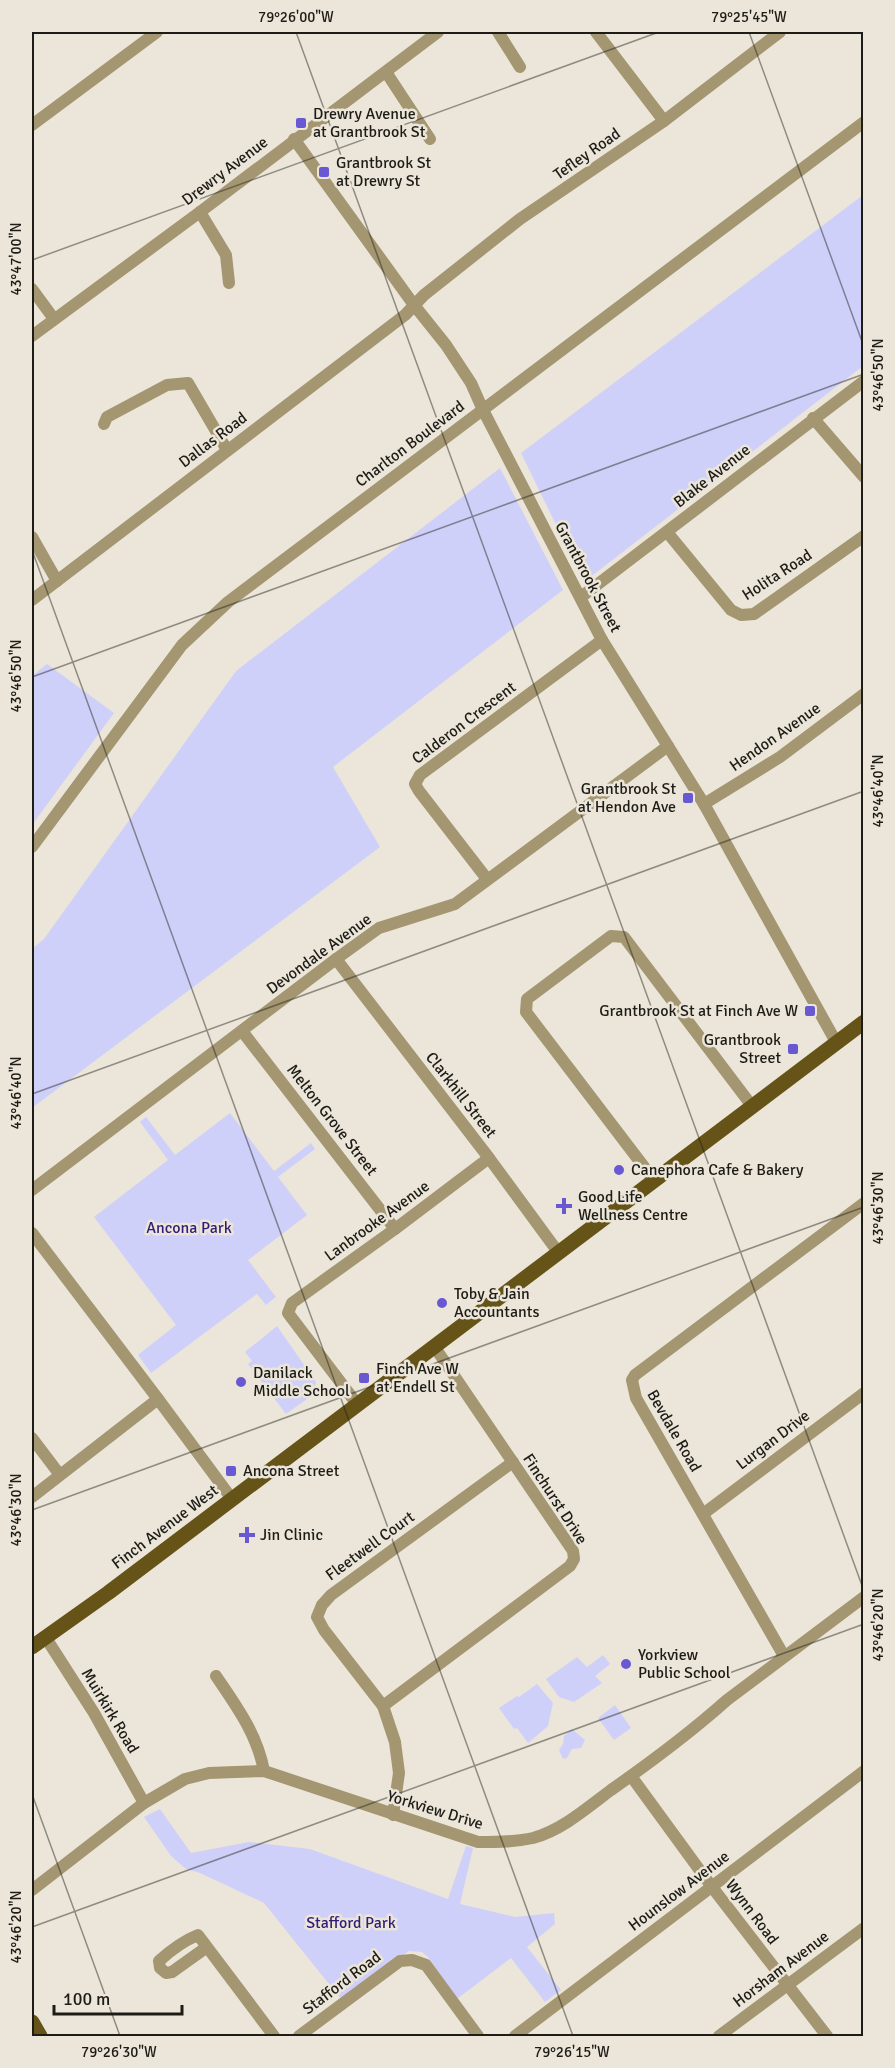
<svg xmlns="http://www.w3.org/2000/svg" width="895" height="2068" viewBox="0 0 895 2068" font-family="Signika,sans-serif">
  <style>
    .green { fill: #cfd0f9 }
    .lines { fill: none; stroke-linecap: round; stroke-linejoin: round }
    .minor { stroke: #a39671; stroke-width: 12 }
    .major { stroke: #665317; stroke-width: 15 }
    .ticks { fill: none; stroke: #1e1c17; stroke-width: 1.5; stroke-opacity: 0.45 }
    .poi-dot { fill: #6859d2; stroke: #ebe6d9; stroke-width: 2 }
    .labels { text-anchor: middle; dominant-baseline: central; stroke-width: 5; stroke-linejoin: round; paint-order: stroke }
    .poi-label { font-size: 16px; fill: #1e1c17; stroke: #ebe6d9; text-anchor: start }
    .street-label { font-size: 16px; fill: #1e1c17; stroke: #ebe6d9 }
    .park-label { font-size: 16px; fill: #311c7a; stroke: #ebe6d9 }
    .neatline { fill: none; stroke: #1e1c17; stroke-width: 2 }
    .ticks-label { font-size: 15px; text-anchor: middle; fill: #1e1c17 }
  </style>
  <rect width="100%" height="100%" fill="#ebe6d9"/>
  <g class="green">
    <polygon points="863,195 863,366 584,582 521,453"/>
    <polygon points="500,468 563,590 333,767 380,847 32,1108 32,949 44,939 236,671"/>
    <polygon points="47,664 114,713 32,825 32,676"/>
    <polygon points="230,1113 274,1171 311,1143 315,1149 278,1177 307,1215 248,1260 276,1297 266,1305 257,1294 151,1373 138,1355 176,1325 94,1217 168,1160 140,1122 146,1117 175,1155"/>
    <polygon points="277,1326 316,1382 314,1394 286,1414 248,1364 252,1361 245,1352"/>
    <polygon points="603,1655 610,1664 595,1676 602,1683 574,1702 559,1697 546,1679 577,1657 587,1667"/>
    <polygon points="537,1684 553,1703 548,1726 528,1743 517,1728 514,1729 499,1708 517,1696 519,1697"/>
    <polygon points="615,1705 631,1728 614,1740 598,1718"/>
    <polygon points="572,1729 585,1740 581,1748 572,1749 567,1758 563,1759 559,1750 563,1744 564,1736"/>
    <polygon points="160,1809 191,1853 249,1842 310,1849 448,1899 466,1846 473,1848 460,1904 515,1917 554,1913 555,1924 527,1947 561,1990 545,2002 511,1958 457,1999 428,1957 422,1952 409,1951 341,1999 264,1903 200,1873 186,1869 171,1856 144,1817"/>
  </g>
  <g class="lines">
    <g class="minor">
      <polyline points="498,32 520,67"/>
      <polyline points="596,32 664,121"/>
      <polyline points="386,72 430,139"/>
      <polyline points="32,125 157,32"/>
      <polyline points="294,139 414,305 446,345 471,383 483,410 602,640 704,804 836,1042"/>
      <polyline points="200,212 226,255 229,283"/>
      <polyline points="32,289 54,319"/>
      <polyline points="32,336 200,212 438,32"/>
      <polyline points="813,418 864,477"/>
      <polyline points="104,424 107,417 167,385 188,383 227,450"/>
      <polyline points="667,532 731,610 741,615 754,614 864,536"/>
      <polyline points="32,537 57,581"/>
      <polyline points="581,597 864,381"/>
      <polyline points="32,600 405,315 424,295 520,219 664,121 780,32"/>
      <polyline points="704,804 780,757 864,694"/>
      <polyline points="32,847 182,645 228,602 864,122"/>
      <polyline points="487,879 419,791 415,784 420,775 602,640"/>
      <polyline points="336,959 489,1158 558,1252"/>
      <polyline points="242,1031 395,1229"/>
      <polyline points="654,1180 526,1012 527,999 611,936 624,937 752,1106"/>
      <polyline points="32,1190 336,959 379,928 455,904 668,746"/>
      <polyline points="32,1233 158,1399 232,1499"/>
      <polyline points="357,1404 288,1313 292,1303 395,1229 489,1158"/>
      <polyline points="32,1438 60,1475"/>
      <polyline points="32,1497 158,1399"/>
      <polyline points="703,1514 864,1393"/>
      <polyline points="46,1638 94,1713 144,1803"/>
      <polyline points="784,1656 636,1398 632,1380 635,1375 864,1203"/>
      <path d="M216,1676c21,31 41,58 48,95"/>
      <polyline points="383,1706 570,1566 574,1559 573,1551 434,1346"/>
      <polyline points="631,1776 712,1887 827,2036"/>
      <polyline points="393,1815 399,1773 395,1742 383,1706 324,1630 317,1617 322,1605 331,1595 513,1462"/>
      <path d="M32,1890l112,-87 41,-24 24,-6 55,-2 214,71c19,0 37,0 55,-4 29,-8 54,-30 78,-48 40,-28 79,-57 116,-90l137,-103"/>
      <path d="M207,1947l-35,25 -6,1 -6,-5 -1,-7c12,-11 24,-20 39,-26l9,12 67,89"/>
      <polyline points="299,2036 400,1961 412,1960 426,1965 478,2036"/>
      <polyline points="515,2036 864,1771"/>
      <polyline points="719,2036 864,1928"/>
    </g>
    <g class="major">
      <polyline points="32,1647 108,1593 864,1022"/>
      <polyline points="32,2022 40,2036"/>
    </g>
  </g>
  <path class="ticks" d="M296,32l568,1559M749,32l115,315M32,260l627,-228M32,550l541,1486M32,677l832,-303M32,1094l832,-303M32,1510l832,-303M32,1794l88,242M32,1927l832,-303"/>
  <g class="poi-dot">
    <rect x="295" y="117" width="12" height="12" rx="3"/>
    <rect x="318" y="166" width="12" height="12" rx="3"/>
    <rect x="682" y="792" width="12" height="12" rx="3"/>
    <rect x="804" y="1005" width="12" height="12" rx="3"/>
    <rect x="787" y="1043" width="12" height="12" rx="3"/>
    <circle cx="619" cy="1170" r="6"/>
    <path d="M561 1197h6v6h6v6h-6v6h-6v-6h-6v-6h6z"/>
    <circle cx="442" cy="1303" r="6"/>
    <rect x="358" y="1372" width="12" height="12" rx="3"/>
    <circle cx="241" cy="1382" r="6"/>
    <rect x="225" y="1465" width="12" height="12" rx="3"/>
    <path d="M244 1526h6v6h6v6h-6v6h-6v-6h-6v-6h6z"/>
    <circle cx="626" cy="1664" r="6"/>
  </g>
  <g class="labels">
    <g class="poi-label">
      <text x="313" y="114">Drewry Avenue<tspan x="313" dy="18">at Grantbrook St</tspan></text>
      <text x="336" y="163">Grantbrook St<tspan x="336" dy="18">at Drewry St</tspan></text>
      <text x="676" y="789" text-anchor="end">Grantbrook St<tspan x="676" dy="18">at Hendon Ave</tspan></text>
      <text x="798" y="1011" text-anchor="end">Grantbrook St at Finch Ave W</text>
      <text x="781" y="1040" text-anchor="end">Grantbrook<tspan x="781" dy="18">Street</tspan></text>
      <text x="631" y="1170">Canephora Cafe &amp; Bakery</text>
      <text x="578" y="1197">Good Life<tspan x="578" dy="18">Wellness Centre</tspan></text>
      <text x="454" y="1294">Toby &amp; Jain<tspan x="454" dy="18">Accountants</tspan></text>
      <text x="376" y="1369">Finch Ave W<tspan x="376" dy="18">at Endell St</tspan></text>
      <text x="253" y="1373">Danilack<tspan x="253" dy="18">Middle School</tspan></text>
      <text x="243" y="1471">Ancona Street</text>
      <text x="260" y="1535">Jin Clinic</text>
      <text x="638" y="1655">Yorkview<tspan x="638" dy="18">Public School</tspan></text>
    </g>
    <g class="street-label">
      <text transform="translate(587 154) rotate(-35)">Tefley Road</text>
      <text transform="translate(225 171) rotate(-37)">Drewry Avenue</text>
      <text transform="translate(213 440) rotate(-37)">Dallas Road</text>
      <text transform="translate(410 444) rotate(-37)">Charlton Boulevard</text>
      <text transform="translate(712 476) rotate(-38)">Blake Avenue</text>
      <text transform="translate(777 575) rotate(-33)">Holita Road</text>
      <text transform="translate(588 577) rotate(62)">Grantbrook Street</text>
      <text transform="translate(464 723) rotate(-37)">Calderon Crescent</text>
      <text transform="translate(775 737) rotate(-35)">Hendon Avenue</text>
      <text transform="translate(319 954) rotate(-36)">Devondale Avenue</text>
      <text transform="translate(461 1095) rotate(52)">Clarkhill Street</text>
      <text transform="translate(332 1120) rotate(52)">Melton Grove Street</text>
      <text transform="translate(377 1221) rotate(-36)">Lanbrooke Avenue</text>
      <text transform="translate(674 1431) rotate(60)">Bevdale Road</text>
      <text transform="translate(773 1440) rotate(-37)">Lurgan Drive</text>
      <text transform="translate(555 1499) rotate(57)">Finchurst Drive</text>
      <text transform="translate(165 1527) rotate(-37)">Finch Avenue West</text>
      <text transform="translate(370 1546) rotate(-36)">Fleetwell Court</text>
      <text transform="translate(110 1711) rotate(59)">Muirkirk Road</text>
      <text transform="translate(435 1810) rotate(17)">Yorkview Drive</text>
      <text transform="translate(679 1891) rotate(-37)">Hounslow Avenue</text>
      <text transform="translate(752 1912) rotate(53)">Wynn Road</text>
      <text transform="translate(781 1969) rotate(-37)">Horsham Avenue</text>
      <text transform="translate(342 1983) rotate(-37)">Stafford Road</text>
    </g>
    <g class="park-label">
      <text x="189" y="1228">Ancona Park</text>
      <text x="351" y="1923">Stafford Park</text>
    </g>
  </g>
  <rect width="895" height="2068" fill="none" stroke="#ebe6d9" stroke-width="66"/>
  <path d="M54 2005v9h128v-9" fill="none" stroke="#1e1c17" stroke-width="3"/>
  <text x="63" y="2005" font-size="18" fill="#1e1c17" stroke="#ebe6d9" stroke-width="4.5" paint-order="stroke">100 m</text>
  <rect x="33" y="33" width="829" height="2002" class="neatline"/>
  <g class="ticks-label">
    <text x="296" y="22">79°26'00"W</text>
    <text x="749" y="22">79°25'45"W</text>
    <text transform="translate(16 259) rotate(-90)" y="5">43°47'00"N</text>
    <text transform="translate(878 375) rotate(-90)" y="5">43°46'50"N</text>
    <text transform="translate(16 676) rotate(-90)" y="5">43°46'50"N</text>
    <text transform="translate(878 791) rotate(-90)" y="5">43°46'40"N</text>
    <text transform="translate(16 1093) rotate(-90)" y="5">43°46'40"N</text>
    <text transform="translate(878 1208) rotate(-90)" y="5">43°46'30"N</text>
    <text transform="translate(16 1510) rotate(-90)" y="5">43°46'30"N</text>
    <text transform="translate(878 1625) rotate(-90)" y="5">43°46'20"N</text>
    <text transform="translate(16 1927) rotate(-90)" y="5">43°46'20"N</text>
    <text x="119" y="2057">79°26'30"W</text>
    <text x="572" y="2057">79°26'15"W</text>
  </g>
</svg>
